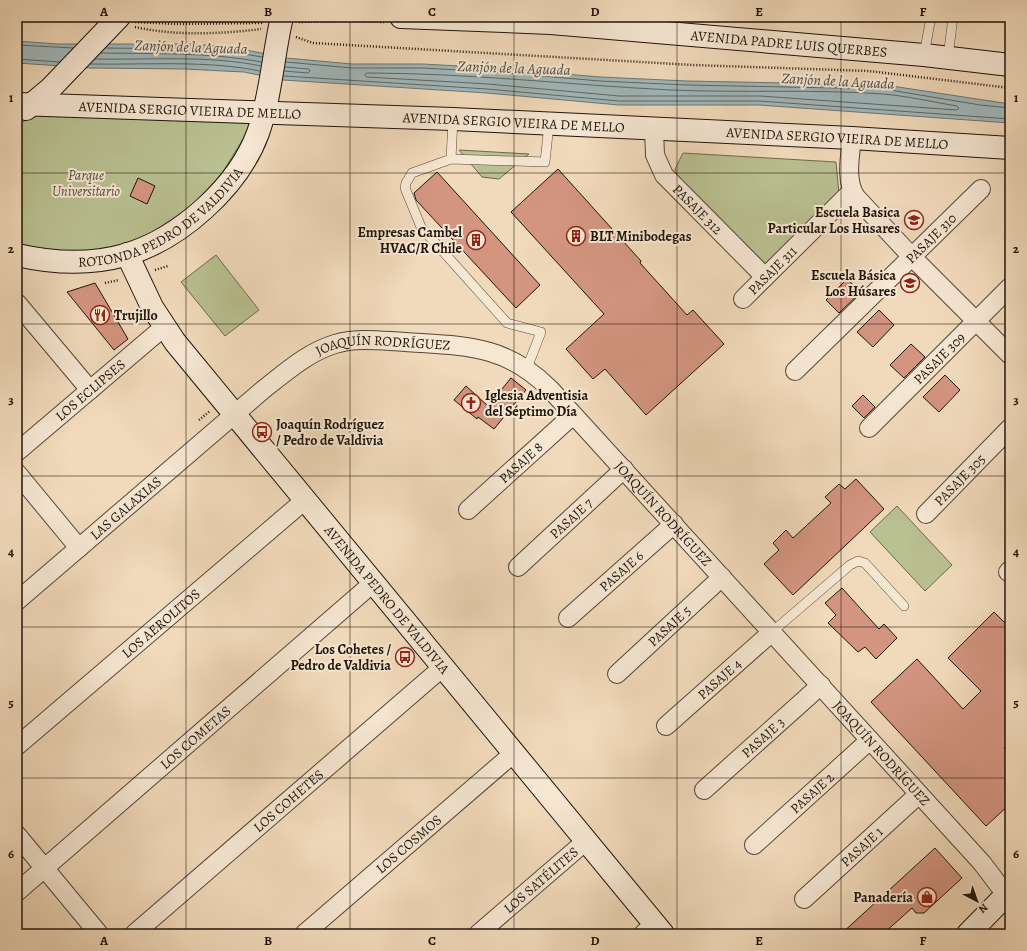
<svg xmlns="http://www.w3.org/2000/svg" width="1027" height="951" viewBox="0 0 1027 951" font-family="Alegreya,serif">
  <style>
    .green { fill: #b9c091; stroke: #6c6a4d }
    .water { fill: #a0b8bc; stroke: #6c7674 }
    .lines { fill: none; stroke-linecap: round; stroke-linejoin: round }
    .shore { stroke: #606662; stroke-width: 1 }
    .building { fill: #d39580; stroke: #1f1409 }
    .lane-casing { stroke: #544636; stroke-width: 10 }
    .street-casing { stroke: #544636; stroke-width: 20 }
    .secondary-casing { stroke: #1f1409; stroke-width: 24 }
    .path { stroke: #1f1409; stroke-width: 2.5; stroke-dasharray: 1 2; stroke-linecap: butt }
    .lane { stroke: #f6e7d3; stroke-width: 9 }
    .street { stroke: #f6e7d3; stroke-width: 18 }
    .secondary { stroke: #f6e7d3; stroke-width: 22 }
    .grid { fill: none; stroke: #1f1409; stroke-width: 1; stroke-opacity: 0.55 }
    .labels { text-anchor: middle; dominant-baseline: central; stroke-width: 4; stroke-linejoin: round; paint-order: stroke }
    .street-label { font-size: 14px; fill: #1f1409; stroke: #f6e7d3 }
    .park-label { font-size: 14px; font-style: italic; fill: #555039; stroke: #f6e7d3 }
    .poi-label { font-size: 14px; font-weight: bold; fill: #1f1409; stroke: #f6e7d3; text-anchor: end }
    .water-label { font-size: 15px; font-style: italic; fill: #4c4d48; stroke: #f6e7d3 }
    .neatline { fill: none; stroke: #1f1409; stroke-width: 1.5 }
    .grid-label { font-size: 13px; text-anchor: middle; font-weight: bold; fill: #1f1409 }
  </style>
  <rect width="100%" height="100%" fill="#f1dabb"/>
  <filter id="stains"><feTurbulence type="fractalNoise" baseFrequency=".005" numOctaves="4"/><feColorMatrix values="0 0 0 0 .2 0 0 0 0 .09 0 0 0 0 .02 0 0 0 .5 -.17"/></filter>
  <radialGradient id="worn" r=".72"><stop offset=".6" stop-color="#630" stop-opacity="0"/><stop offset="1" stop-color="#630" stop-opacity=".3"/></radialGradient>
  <g class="green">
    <polygon points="34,113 256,118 216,183 190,207 151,233 113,248 84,253 52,252 17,246 17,127"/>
    <polygon points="459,150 529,154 499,179 482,177"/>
    <polygon points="683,153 836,162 839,194 763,268 680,184 675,169"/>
    <polygon points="216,255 259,310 225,336 181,282"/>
    <polygon points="897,506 952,565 925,591 870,532"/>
  </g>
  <polygon class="water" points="17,41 57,44 192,44 231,47 286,58 352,64 423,64 496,68 600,77 687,81 885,85 1010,104 1010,123 759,105 619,105 487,93 283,80 244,72 185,69 91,68 17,63"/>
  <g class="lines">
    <g class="shore">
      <polyline points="17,45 73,48"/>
      <path d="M106,48c52,1 104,-1 156,9"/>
      <path d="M101,53c54,1 107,-1 161,9"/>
      <polyline points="17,59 59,62"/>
      <path d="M95,59c54,1 114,-4 166,7"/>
      <polyline points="286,62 352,68 423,68 495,72 600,81 687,85 884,89 980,105 1010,108"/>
      <path d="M91,64c54,1 116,-4 169,7"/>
      <polyline points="284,71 308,73 310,71 309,69 285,67"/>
      <path d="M367,73c102,0 203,12 304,17 71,3 141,-1 212,4 24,2 50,8 74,12l2,2 -2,2 -197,-14h-141l-131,-12 -121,-7 -2,-2z"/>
      <polyline points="284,76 487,89 619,101 759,101 1010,119"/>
    </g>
  </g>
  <g class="building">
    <polygon points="558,169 641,261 640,263 687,315 693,310 724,344 646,415 605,369 593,379 566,349 604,314 511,212"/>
    <polygon points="437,172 540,285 516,308 416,200 414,193"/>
    <polygon points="138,178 155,186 147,204 130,196"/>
    <polygon points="847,279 861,292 839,313 826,300"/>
    <polygon points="95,283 128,339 114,350 67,292"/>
    <polygon points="879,310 894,325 873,347 857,332"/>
    <polygon points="911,344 925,357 904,378 890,365"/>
    <polygon points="945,375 960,390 939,412 923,397"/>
    <polygon points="511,378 526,390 494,429 478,417 477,419 454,400 466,386 488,406"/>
    <polygon points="863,395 875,407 864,418 852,406"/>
    <polygon points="856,479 884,509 793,595 764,564 779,550 773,543 786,530 793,538 831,503 825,497 839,484 845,489"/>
    <polygon points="842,588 879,629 884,624 897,638 876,659 865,647 858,652 828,623 836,615 825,603"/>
    <polygon points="994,612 1010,628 1010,742 1004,748 1010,755 1010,804 986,826 871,702 917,659 963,709 981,691 948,658"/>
    <polygon points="935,848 962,878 924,913 916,913 912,908 883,934 841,934"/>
  </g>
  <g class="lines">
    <g class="lane-casing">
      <g id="lane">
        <polyline points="924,55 931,17"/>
        <polyline points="948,57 953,17"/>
        <polyline points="451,159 453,119"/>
        <polyline points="527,368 541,332 507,323 421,227 405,188 406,183 412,173 451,159 545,162 549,124"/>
        <polyline points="772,632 850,565 858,561 865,563 904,606"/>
      </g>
    </g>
    <g class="street-casing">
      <g id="street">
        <path id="s1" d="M654,129l1,26 9,20 101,102"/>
        <path d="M852,138c-2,19 -7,43 4,59l56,60 98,98"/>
        <path id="s2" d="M743,299l109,-108"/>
        <polyline points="17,303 90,390"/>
        <path id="s3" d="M795,371l186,-182"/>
        <path id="s4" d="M869,428l141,-141"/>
        <path id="s5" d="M17,452l147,-125"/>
        <polyline points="17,473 79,548"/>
        <path id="s6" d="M468,510l105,-95"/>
        <path id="s7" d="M926,514l84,-86"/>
        <path id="s8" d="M518,567l106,-98"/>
        <polyline points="1008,572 1010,570"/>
        <path id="s9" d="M17,601l247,-212c22,-17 44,-37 71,-45 23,-7 47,-3 70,-2 59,4 100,2 145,47l432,474 28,37"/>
        <path id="s10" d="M568,618l106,-94"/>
        <path id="s11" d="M617,674l105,-97"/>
        <path id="s12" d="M666,726l106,-94"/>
        <path id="s13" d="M17,746l288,-246"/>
        <path id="s14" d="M704,790l117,-105"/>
        <polyline points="17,835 99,934"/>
        <path id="s15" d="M754,845l116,-105"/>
        <path id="s16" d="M17,892l356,-309"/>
        <path id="s17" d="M804,899l115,-105"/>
        <path id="s18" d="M134,934l309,-267"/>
        <path id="s19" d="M304,934l210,-181"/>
        <path id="s20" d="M478,934l108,-93"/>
        <polyline points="643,934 655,924"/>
      </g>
    </g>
    <g class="secondary-casing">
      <g id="secondary">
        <path id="s21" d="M401,17l150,6 373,32 86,10"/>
        <path id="s22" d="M17,104l436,15 399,19 158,10"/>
        <polyline points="26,109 50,89 119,17"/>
        <path id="s23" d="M127,254l25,53 23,35 488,592"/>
        <path id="s24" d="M17,255c35,8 73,10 108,0 55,-16 113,-68 133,-122 13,-37 15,-78 24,-116"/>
        <polyline points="968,934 1010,891"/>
      </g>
    </g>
    <g class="path">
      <polyline points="17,17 90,20"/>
      <polyline points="135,22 176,24 262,23"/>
      <polyline points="299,22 347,21 384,22"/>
      <path d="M135,27c40,9 85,7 126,2"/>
      <polyline points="296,37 313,43 348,45 693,65 869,71 1010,88"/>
      <polyline points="155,270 168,266"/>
      <polyline points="17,283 22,275"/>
      <polyline points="105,283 119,280"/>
      <polyline points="199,420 210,411"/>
    </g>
    <use href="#lane" class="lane"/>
    <use href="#street" class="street"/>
    <use href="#secondary" class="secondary"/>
  </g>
  <path class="grid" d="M186,17v917M350,17v917M514,17v917M677,17v917M841,17v917M17,173h993M17,324h993M17,476h993M17,627h993M17,778h993"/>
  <defs>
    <g id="school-ring" transform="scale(1)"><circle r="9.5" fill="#f6e7d3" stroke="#8f2418" stroke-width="1.5"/><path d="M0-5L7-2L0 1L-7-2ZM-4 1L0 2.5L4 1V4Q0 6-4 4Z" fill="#8f2418"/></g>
    <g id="building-ring" transform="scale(1)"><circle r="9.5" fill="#f6e7d3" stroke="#8f2418" stroke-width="1.5"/><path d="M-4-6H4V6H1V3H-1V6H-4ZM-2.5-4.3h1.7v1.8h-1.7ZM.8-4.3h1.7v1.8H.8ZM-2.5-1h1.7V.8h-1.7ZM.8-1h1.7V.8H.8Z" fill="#8f2418"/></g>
    <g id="restaurant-ring" transform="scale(1)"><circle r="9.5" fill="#f6e7d3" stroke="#8f2418" stroke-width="1.5"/><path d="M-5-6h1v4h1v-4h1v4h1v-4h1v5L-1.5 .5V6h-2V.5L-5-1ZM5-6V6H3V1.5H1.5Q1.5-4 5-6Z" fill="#8f2418"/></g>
    <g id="church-ring" transform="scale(1)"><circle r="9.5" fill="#f6e7d3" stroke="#8f2418" stroke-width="1.5"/><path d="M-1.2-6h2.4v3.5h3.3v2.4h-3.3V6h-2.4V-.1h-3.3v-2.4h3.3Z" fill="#8f2418"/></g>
    <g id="bus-ring" transform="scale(1)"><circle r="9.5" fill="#f6e7d3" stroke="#8f2418" stroke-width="1.5"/><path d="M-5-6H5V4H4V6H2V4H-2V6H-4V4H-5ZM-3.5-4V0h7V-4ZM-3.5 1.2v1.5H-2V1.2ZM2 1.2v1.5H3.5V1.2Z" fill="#8f2418"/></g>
    <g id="shop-ring" transform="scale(1)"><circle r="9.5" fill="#f6e7d3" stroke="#8f2418" stroke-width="1.5"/><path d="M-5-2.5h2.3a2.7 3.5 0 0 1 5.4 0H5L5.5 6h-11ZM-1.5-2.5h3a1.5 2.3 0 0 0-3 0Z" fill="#8f2418"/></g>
  </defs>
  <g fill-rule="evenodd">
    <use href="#school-ring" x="914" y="220"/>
    <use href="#building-ring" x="576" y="236"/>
    <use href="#building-ring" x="476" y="240"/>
    <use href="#school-ring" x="910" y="283"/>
    <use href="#restaurant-ring" x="100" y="315"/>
    <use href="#church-ring" x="471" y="403"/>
    <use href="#bus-ring" x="262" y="432"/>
    <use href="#bus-ring" x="405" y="657"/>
    <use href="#shop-ring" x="927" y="897"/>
  </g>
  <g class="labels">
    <g class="street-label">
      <text stroke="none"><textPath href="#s21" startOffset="389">AVENIDA PADRE LUIS QUERBES</textPath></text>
      <text stroke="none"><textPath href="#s22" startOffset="173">AVENIDA SERGIO VIEIRA DE MELLO</textPath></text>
      <text stroke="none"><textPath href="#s22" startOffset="497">AVENIDA SERGIO VIEIRA DE MELLO</textPath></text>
      <text stroke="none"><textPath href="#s22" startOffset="821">AVENIDA SERGIO VIEIRA DE MELLO</textPath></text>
      <text stroke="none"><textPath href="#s1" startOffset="96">PASAJE 312</textPath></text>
      <text stroke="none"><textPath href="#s24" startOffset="158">ROTONDA PEDRO DE VALDIVIA</textPath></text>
      <text stroke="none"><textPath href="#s3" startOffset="190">PASAJE 310</textPath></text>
      <text stroke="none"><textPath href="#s2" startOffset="41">PASAJE 311</textPath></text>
      <text stroke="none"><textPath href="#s9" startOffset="458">JOAQUÍN RODRÍGUEZ</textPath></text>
      <text stroke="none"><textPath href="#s4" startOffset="99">PASAJE 309</textPath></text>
      <text stroke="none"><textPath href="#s5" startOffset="96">LOS ECLIPSES</textPath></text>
      <text stroke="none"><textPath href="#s6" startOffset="71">PASAJE 8</textPath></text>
      <text stroke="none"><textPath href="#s7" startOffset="48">PASAJE 305</textPath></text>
      <text stroke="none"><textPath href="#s9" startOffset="143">LAS GALAXIAS</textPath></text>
      <text stroke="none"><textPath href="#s9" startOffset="806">JOAQUÍN RODRÍGUEZ</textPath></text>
      <text stroke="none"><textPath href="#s8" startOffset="72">PASAJE 7</textPath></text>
      <text stroke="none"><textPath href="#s10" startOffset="71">PASAJE 6</textPath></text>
      <text stroke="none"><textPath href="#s23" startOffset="434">AVENIDA PEDRO DE VALDIVIA</textPath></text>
      <text stroke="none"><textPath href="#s13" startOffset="189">LOS AEROLITOS</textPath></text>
      <text stroke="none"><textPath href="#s11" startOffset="71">PASAJE 5</textPath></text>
      <text stroke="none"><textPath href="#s12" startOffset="71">PASAJE 4</textPath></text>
      <text stroke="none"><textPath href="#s16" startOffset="236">LOS COMETAS</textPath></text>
      <text stroke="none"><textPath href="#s14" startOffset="79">PASAJE 3</textPath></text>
      <text stroke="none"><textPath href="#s9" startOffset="1130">JOAQUÍN RODRÍGUEZ</textPath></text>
      <text stroke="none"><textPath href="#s15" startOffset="78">PASAJE 2</textPath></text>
      <text stroke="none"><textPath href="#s18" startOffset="204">LOS COHETES</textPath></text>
      <text stroke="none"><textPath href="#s19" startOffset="138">LOS COSMOS</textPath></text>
      <text stroke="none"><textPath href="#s17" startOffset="78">PASAJE 1</textPath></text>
      <text stroke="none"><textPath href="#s20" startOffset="83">LOS SATÉLITES</textPath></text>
    </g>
    <g class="park-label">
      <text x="86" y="175">Parque<tspan x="86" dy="16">Universitario</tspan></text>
    </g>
    <g class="poi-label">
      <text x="900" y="212">Escuela Basica<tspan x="900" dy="16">Particular Los Husares</tspan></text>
      <text x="462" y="232">Empresas Cambel<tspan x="462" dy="16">HVAC/R Chile</tspan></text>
      <text x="590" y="236" text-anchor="start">BLT Minibodegas</text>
      <text x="896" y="275">Escuela Básica<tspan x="896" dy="16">Los Húsares</tspan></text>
      <text x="114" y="315" text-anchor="start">Trujillo</text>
      <text x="485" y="395" text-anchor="start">Iglesia Adventisia<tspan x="485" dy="16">del Séptimo Día</tspan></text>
      <text x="276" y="424" text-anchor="start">Joaquín Rodríguez<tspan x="276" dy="16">/ Pedro de Valdivia</tspan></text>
      <text x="391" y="649">Los Cohetes /<tspan x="391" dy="16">Pedro de Valdivia</tspan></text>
      <text x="913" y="897">Panadería</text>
    </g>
    <g class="water-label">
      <text transform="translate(191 47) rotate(2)">Zanjón de la Aguada</text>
      <text transform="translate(514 68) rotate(2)">Zanjón de la Aguada</text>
      <text transform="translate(838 81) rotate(3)">Zanjón de la Aguada</text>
    </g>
  </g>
  <rect width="1027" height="951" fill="none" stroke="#f1dabb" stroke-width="44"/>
  <g transform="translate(977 901) rotate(139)" stroke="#f6e7d3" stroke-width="3" paint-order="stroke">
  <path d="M0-3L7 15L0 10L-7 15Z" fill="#1f1409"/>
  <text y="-6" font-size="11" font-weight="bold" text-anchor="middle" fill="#1f1409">N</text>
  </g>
  <rect x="22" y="22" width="983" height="907" class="neatline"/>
  <g class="grid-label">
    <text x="104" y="16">A</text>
    <text x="268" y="16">B</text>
    <text x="432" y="16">C</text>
    <text x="595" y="16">D</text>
    <text x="759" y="16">E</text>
    <text x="923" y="16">F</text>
    <text x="11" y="102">1</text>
    <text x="1016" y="102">1</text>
    <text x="11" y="253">2</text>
    <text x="1016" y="253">2</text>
    <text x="11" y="404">3</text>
    <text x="1016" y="404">3</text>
    <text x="11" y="556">4</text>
    <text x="1016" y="556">4</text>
    <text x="11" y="707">5</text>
    <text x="1016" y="707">5</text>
    <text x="11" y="858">6</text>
    <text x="1016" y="858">6</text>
    <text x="104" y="945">A</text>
    <text x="268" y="945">B</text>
    <text x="432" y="945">C</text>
    <text x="595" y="945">D</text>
    <text x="759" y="945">E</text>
    <text x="923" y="945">F</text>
  </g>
  <rect width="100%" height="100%" filter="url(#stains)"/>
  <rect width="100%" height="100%" fill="url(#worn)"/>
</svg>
